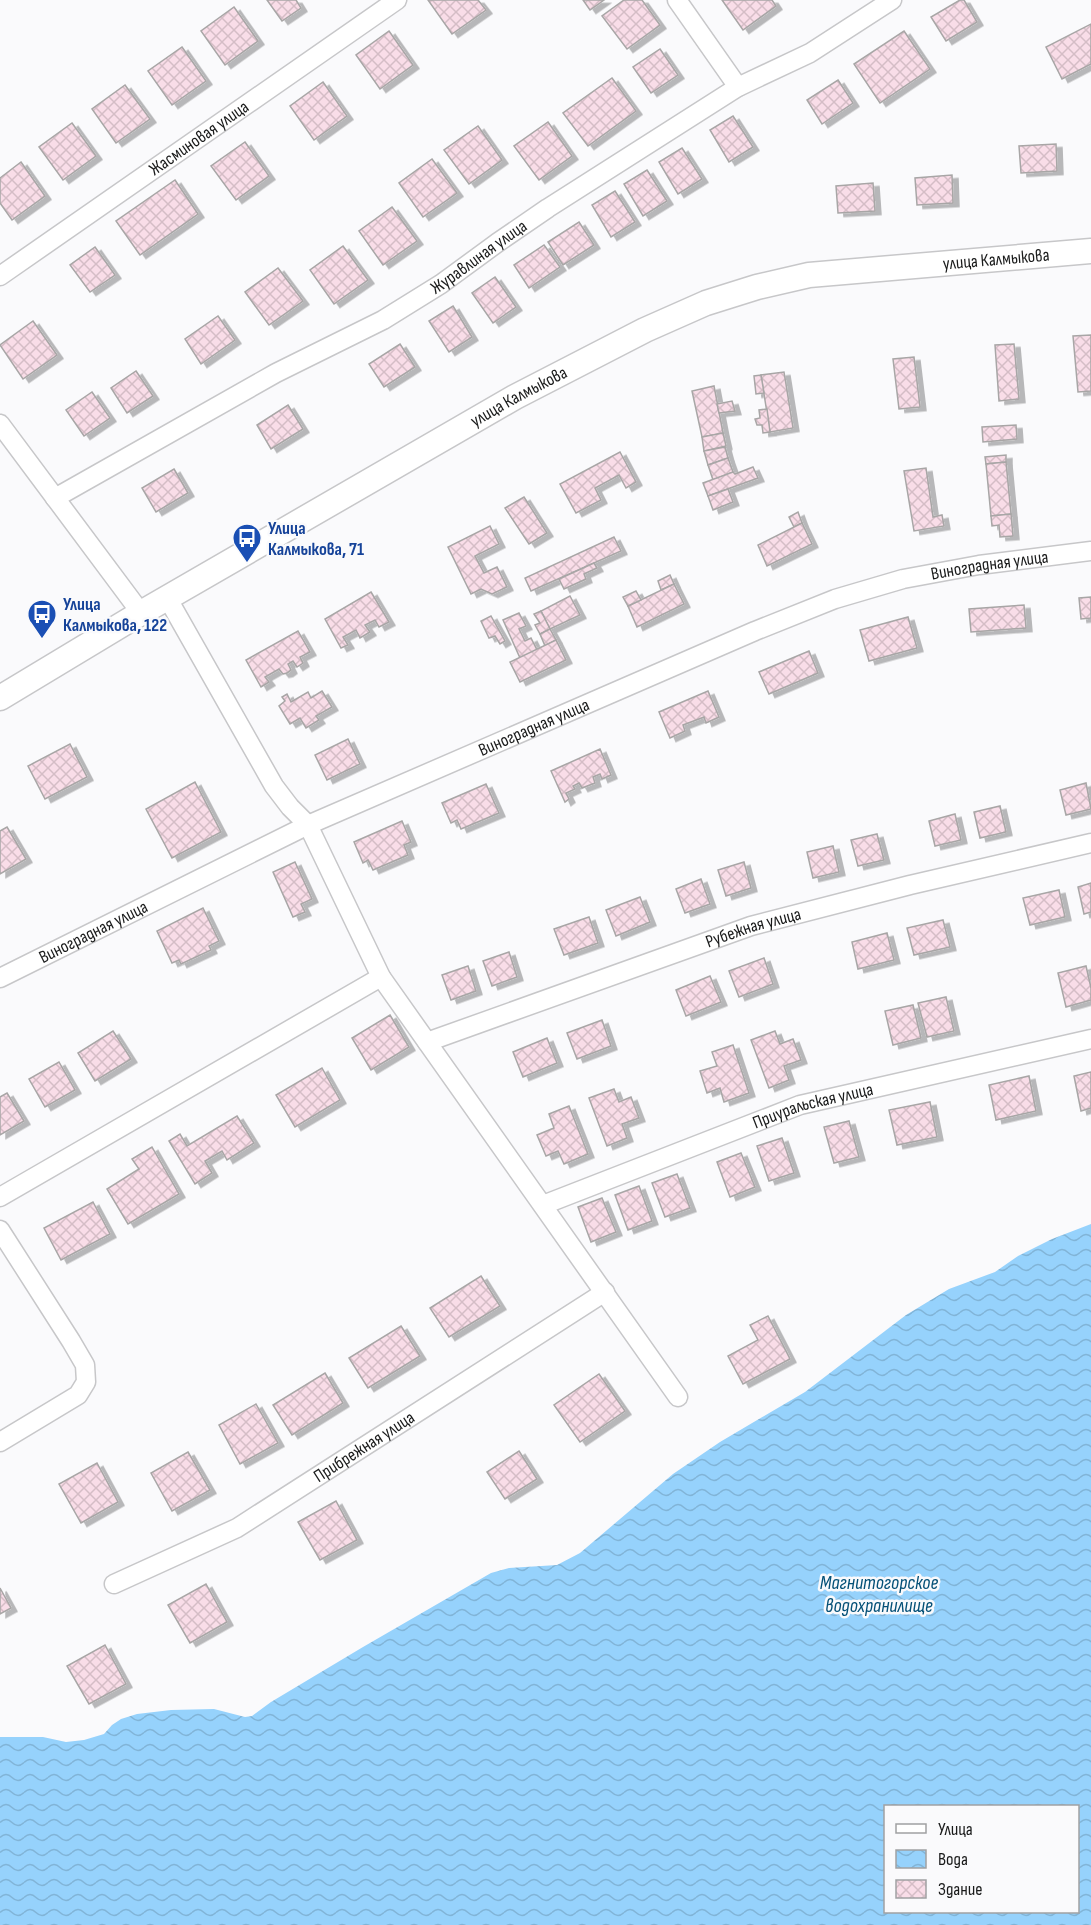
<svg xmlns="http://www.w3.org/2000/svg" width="1091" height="1925" viewBox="0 0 1091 1925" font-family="'Sofia Sans Condensed',sans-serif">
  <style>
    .water { fill: url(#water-waves); fill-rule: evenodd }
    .building { fill: url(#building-cross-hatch); stroke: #a8a6a6; stroke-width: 1.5; filter: url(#shadow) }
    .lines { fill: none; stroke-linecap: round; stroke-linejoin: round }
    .street-casing { stroke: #c7c7c9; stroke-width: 21 }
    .secondary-casing { stroke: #c7c7c9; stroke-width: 27 }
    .street { stroke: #fff; stroke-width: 18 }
    .secondary { stroke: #fff; stroke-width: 24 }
    .labels { text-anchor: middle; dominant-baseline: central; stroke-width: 5; stroke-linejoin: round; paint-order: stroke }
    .street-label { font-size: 18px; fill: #1a1b1b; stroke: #fafafc }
    .transit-label { font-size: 18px; font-weight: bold; fill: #164399; stroke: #fafafc; text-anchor: start }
    .water-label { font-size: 20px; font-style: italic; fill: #045077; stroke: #fafafc }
  </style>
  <defs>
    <pattern id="water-waves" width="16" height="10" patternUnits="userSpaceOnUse" patternTransform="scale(1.5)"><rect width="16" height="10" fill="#96d2fc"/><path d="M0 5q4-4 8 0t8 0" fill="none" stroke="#81b4d7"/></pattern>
    <pattern id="building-cross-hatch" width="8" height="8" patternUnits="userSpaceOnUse" patternTransform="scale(1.5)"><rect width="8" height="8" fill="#f9dde8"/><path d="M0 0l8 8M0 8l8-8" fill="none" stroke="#d5bdc6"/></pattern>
    <filter id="shadow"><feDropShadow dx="6" dy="3.5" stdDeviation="0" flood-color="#0004"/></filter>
  </defs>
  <rect width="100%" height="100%" fill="#fafafc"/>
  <path class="water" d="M1091,1224v701h-1091v-188h43l23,5 18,-2 20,-6 8,-9 9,-6 16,-5 34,-4 43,-1 31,8 7,-1 19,-14 92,-55 128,-74 18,-5 48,-3 23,-12 93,-79 47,-32 85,-50 101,-77 43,-26 46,-17 23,-16 34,-17zM886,1806h192v106h-192z"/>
  <g class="building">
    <polygon points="267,0 296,0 301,8 282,21"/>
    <polygon points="428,0 478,0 486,10 452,34"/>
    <polygon points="583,0 604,0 590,10"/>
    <polygon points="624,0 642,0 660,25 627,49 602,16"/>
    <polygon points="722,0 772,0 776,6 743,30"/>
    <polygon points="960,0 964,0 977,22 946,41 931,17"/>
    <polygon points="234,7 258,41 225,65 201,31"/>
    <polygon points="1091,24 1091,64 1062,79 1046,47"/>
    <polygon points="389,31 413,65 380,89 356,55"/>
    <polygon points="904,31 930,69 880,103 854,64"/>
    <polygon points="182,47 206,81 172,105 148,71"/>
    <polygon points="660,49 678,75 651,93 633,67"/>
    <polygon points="612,78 636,111 588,146 563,113"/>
    <polygon points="838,80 853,103 822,124 807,100"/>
    <polygon points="323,82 347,116 314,140 290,106"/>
    <polygon points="125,85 150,119 116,143 92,109"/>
    <polygon points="733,116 753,147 729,162 710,130"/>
    <polygon points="548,122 572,156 539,180 514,146"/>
    <polygon points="72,123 96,156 63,180 39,147"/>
    <polygon points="478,126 502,160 469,184 444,150"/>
    <polygon points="245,142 269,176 236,200 211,166"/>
    <polygon points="1056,144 1057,171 1021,173 1019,146"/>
    <polygon points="682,148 702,179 678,194 659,162"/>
    <polygon points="432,159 457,193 423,217 399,183"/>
    <polygon points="21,162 45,196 12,220 0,203 0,178"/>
    <polygon points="647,170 667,201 643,216 624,184"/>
    <polygon points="952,175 953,203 917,205 915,178"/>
    <polygon points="175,180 198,214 140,255 116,221"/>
    <polygon points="873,183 875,211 838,213 836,186"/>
    <polygon points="615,191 635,222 611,237 592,205"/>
    <polygon points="392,207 417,241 383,265 359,231"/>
    <polygon points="579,222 594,245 563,265 548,242"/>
    <polygon points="544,245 560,267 529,288 514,265"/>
    <polygon points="343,246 368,280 334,304 310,270"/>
    <polygon points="95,247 115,275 90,292 70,265"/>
    <polygon points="278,268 303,301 269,325 245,292"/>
    <polygon points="495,277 516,307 493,323 472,293"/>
    <polygon points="453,306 472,337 449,352 429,321"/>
    <polygon points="218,316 235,340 201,364 185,339"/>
    <polygon points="33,321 57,355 23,379 0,345"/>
    <polygon points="1091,335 1091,391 1078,392 1073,336"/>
    <polygon points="400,344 415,367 384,387 369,364"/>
    <polygon points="1014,344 1019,399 999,401 995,345"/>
    <polygon points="914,357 920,407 899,409 893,359"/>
    <polygon points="136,371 153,396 127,413 111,388"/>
    <polygon points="784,372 793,428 770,432 761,375"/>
    <polygon points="761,375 764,393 756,394 754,376"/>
    <polygon points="714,386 723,433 702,437 692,391"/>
    <polygon points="92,392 110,418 84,436 66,410"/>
    <polygon points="732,401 735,411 719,413 717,404"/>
    <polygon points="288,405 303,429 271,449 257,425"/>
    <polygon points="767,409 770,432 763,433 762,425 757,425 755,419 760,418 759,410"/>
    <polygon points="1016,425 1017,439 983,442 982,427"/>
    <polygon points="723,433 726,446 704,451 702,437"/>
    <polygon points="725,447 728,458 708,465 704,451"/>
    <polygon points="620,452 636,482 626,488 619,475 595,488 601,500 576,513 560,484"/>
    <polygon points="1006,455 1006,462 986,464 985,457"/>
    <polygon points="728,458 733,472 713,480 708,465"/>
    <polygon points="1006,462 1011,514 991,516 986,464"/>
    <polygon points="753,467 758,478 708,496 703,483 733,472 735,474"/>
    <polygon points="926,468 933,517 942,515 944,526 914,531 904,471"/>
    <polygon points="174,469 188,493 156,512 142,488"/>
    <polygon points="728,489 733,502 713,510 708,496"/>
    <polygon points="524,497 547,533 529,544 505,508"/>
    <polygon points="798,512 802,523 794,527 789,517"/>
    <polygon points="1011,514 1013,536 1000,537 999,525 992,526 991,516"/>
    <polygon points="802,523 812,544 767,566 758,545"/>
    <polygon points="490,526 499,544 475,556 484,573 497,567 507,587 492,594 481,589 471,594 448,547"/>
    <polygon points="614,537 621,551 531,591 525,578"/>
    <polygon points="594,563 597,568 584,574 586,579 564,589 559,579"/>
    <polygon points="670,575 674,584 661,590 658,581"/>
    <polygon points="674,584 684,604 637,627 628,606"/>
    <polygon points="636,591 641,600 628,606 623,597"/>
    <polygon points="371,592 389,622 379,627 375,620 365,625 370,632 360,638 356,630 343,637 348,645 341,648 325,619"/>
    <polygon points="570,596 580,615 550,629 541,611"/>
    <polygon points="1091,597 1091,618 1081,619 1079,598"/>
    <polygon points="1024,605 1026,628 971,632 969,609"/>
    <polygon points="541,611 550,629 540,634 535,625 540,623 534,614"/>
    <polygon points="519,613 526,626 519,629 525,641 531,638 537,650 520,658 503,620"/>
    <polygon points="491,616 505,641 500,644 495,636 489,638 481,621"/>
    <polygon points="908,617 917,648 869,661 860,630"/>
    <polygon points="550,629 556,640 545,646 540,634"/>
    <polygon points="298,631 310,652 300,657 303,663 297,667 293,661 288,664 291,670 287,673 283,674 279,669 265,677 269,682 261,687 246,660"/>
    <polygon points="556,640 566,660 520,682 510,662"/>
    <polygon points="809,651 818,673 769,694 759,672"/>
    <polygon points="322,691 332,707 316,716 319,720 306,728 300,718 290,724 279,706 285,701 282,697 287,694 291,702 308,692 311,698"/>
    <polygon points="708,691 719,717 706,723 704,717 683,725 685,731 670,738 659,712"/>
    <polygon points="348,739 360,764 327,780 315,755"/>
    <polygon points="70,744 87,777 45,799 28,766"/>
    <polygon points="600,749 611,775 602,779 600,774 593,777 595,783 582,788 579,783 573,786 575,789 566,793 569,799 565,802 551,771"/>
    <polygon points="195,782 221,832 172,858 146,809"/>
    <polygon points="1086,783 1091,809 1066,815 1060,790"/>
    <polygon points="486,784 499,813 461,829 457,820 451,823 442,803"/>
    <polygon points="1000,806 1006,832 980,838 974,812"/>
    <polygon points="955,814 961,840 935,846 929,821"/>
    <polygon points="402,821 411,842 404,845 408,855 373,870 368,860 363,863 354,842"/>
    <polygon points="7,827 26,859 0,874 0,831"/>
    <polygon points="877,834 884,860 858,866 851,840"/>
    <polygon points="833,846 839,872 813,878 807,852"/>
    <polygon points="295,862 312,899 301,904 305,912 293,917 273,872"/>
    <polygon points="744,862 751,888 726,896 718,870"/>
    <polygon points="701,879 710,904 685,913 676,889"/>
    <polygon points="1091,883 1091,912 1084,914 1078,887"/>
    <polygon points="1059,890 1065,917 1030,925 1023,898"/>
    <polygon points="640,897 650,922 616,936 606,910"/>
    <polygon points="203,908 219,941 209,946 211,950 181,964 179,960 172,963 157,931"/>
    <polygon points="589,917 598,943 564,955 554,929"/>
    <polygon points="943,920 950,947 914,955 907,928"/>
    <polygon points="887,933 894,960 858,969 852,942"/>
    <polygon points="509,952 517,977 492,986 483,961"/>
    <polygon points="764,958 773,984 739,997 729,971"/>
    <polygon points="468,966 476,991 451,1000 442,975"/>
    <polygon points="1086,966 1091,988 1091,1000 1066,1007 1058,973"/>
    <polygon points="710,976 721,1002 686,1016 676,990"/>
    <polygon points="946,997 954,1031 927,1037 918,1003"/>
    <polygon points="913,1005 921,1038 893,1045 885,1011"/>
    <polygon points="390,1015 409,1047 371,1070 352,1038"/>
    <polygon points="602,1020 611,1046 577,1059 567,1033"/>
    <polygon points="113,1031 131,1059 95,1081 78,1053"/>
    <polygon points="775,1031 780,1044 793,1039 801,1060 784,1066 789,1080 769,1088 751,1040"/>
    <polygon points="547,1038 557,1063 523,1077 513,1052"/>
    <polygon points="733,1045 749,1093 724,1102 720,1088 707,1093 700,1071 717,1066 712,1052"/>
    <polygon points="59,1062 75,1090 45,1107 29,1079"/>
    <polygon points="322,1068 340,1100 295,1127 276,1095"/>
    <polygon points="1091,1072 1091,1108 1081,1111 1074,1076"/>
    <polygon points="1029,1076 1036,1111 996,1120 989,1085"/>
    <polygon points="614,1089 619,1102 631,1097 639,1118 622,1124 627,1138 607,1146 589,1098"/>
    <polygon points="7,1093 24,1121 0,1135 0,1097"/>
    <polygon points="930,1102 937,1137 897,1145 889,1110"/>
    <polygon points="569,1106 588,1154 564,1164 558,1151 546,1156 537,1135 554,1128 549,1114"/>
    <polygon points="237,1116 254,1143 227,1160 222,1151 205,1161 212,1173 195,1184 169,1141 180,1134 187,1146"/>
    <polygon points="849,1121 859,1157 834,1163 824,1127"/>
    <polygon points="782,1138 794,1173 769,1181 757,1146"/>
    <polygon points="152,1147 179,1194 128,1224 107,1189 139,1169 132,1159"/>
    <polygon points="741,1153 755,1187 730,1197 717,1162"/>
    <polygon points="677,1174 690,1208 665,1217 652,1183"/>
    <polygon points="639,1186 652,1221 628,1230 615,1195"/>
    <polygon points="602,1198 616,1232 591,1242 578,1207"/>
    <polygon points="93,1202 110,1234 61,1260 44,1228"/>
    <polygon points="481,1276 500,1306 449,1337 430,1308"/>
    <polygon points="768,1316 790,1359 743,1384 728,1356 758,1340 750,1325"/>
    <polygon points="401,1326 420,1356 368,1388 349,1358"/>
    <polygon points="325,1373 343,1403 292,1435 273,1405"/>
    <polygon points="599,1374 625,1411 580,1442 554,1405"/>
    <polygon points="256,1404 278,1443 240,1464 219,1425"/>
    <polygon points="519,1451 537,1479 505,1499 487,1472"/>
    <polygon points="188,1452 210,1490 172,1511 151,1473"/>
    <polygon points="97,1463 118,1502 81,1523 59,1484"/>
    <polygon points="336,1501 357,1540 320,1560 298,1522"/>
    <polygon points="206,1584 227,1622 190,1643 168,1605"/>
    <polygon points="0,1588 11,1608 0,1614"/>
    <polygon points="105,1645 126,1684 89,1704 67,1666"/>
  </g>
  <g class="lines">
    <g class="street-casing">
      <g id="street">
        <polyline points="677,0 738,87"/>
        <path id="s1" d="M0,276l397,-276"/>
        <polyline points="0,424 141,613"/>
        <path id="s2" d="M55,498l221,-125 107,-53 58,-36 56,-41 51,-35 190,-121 72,-34 82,-53"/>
        <polyline points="168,599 274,786 290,807 308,825 381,977 678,1397"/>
        <path id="s3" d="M0,978l308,-153 447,-194 80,-32 68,-20 76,-14 112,-14"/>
        <path id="s4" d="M427,1042l324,-116 159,-41 181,-42"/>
        <polyline points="0,1197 381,977"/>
        <path id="s5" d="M543,1205l257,-100 291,-66"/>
        <polyline points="0,1230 71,1341 85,1365 86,1382 78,1395 0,1442"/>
        <path id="s6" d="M114,1584l123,-56 368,-236"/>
      </g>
    </g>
    <g class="secondary-casing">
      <g id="secondary">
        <path id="s7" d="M0,698l141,-85 374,-216 130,-67 61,-27 51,-16 52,-12 282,-24"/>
      </g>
    </g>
    <use href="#street" class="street"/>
    <use href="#secondary" class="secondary"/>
  </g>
  <defs>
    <g id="bus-pin" transform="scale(1.5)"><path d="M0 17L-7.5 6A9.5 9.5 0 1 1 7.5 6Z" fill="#1a4fb4" stroke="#fafafc"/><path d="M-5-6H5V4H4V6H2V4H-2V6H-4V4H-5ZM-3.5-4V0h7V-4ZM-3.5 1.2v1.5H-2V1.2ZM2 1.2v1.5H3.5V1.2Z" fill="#fff"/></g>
  </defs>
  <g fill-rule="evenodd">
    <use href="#bus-pin" x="247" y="538"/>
    <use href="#bus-pin" x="42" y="614"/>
  </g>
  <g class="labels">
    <g class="street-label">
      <text stroke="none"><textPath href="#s1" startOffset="242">Жасминовая улица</textPath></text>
      <text stroke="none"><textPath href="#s2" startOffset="488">Журавлиная улица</textPath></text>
      <text stroke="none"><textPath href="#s7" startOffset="1104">улица Калмыкова</textPath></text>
      <text stroke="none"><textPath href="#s7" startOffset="600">улица Калмыкова</textPath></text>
      <text stroke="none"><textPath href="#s3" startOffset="1076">Виноградная улица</textPath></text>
      <text stroke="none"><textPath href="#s3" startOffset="590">Виноградная улица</textPath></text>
      <text stroke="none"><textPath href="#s4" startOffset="346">Рубежная улица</textPath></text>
      <text stroke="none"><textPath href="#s3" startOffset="104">Виноградная улица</textPath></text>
      <text stroke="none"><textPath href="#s5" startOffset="288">Приуральская улица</textPath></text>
      <text stroke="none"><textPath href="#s6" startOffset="286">Прибрежная улица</textPath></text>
    </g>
    <g class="transit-label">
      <text x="268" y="528">Улица<tspan x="268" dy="21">Калмыкова, 71</tspan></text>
      <text x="63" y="604">Улица<tspan x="63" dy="21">Калмыкова, 122</tspan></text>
    </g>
    <g class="water-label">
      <text x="879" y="1583">Магнитогорское<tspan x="879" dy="23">водохранилище</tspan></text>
    </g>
  </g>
  <rect x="884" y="1805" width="195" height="108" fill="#fafafc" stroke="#a0a1a2" stroke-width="1.5"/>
  <rect x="896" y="1824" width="30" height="9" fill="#ffffff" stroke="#a0a1a2" stroke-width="1.5"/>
  <text x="938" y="1835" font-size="18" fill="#1a1b1b">Улица</text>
  <rect x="896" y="1850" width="30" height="18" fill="url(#water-waves)" stroke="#a0a1a2" stroke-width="1.5"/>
  <text x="938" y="1865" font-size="18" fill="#1a1b1b">Вода</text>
  <rect x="896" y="1880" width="30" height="18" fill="url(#building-cross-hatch)" stroke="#a0a1a2" stroke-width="1.5"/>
  <text x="938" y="1895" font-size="18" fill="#1a1b1b">Здание</text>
</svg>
